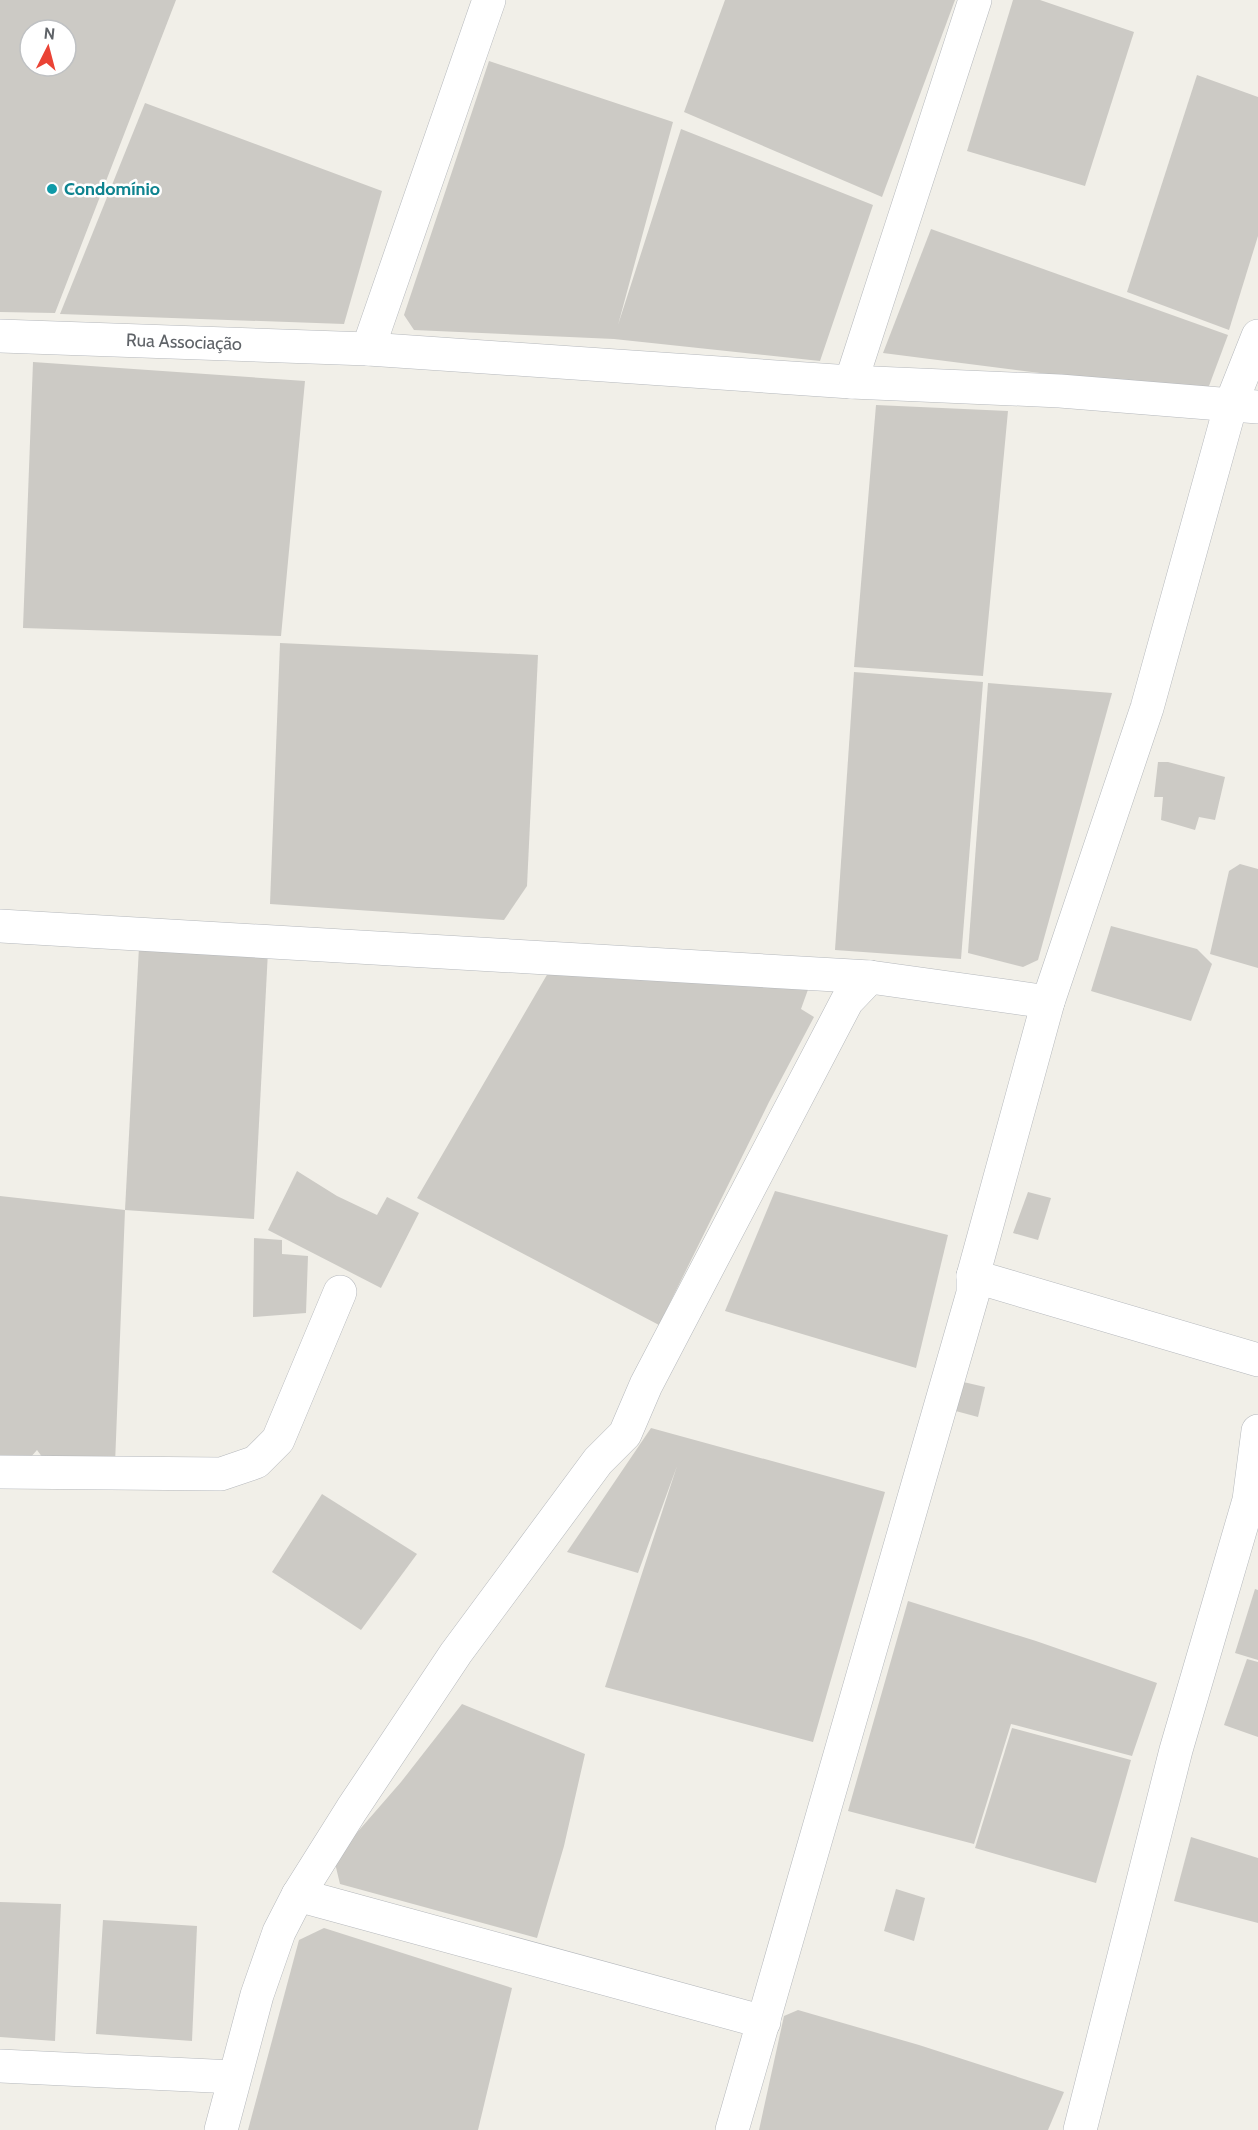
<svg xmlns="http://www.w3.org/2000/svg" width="1258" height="2130" viewBox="0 0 1258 2130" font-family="Cabin,sans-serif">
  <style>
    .building { fill: #cccac5; fill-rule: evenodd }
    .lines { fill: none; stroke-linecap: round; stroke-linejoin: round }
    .street-casing { stroke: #b5b8bc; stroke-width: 34 }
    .street { stroke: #fff; stroke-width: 33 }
    .culture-dot { fill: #0f9aa8; stroke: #fff; stroke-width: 2 }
    .labels { text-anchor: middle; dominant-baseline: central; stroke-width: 5; stroke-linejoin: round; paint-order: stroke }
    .culture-label { font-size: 18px; font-weight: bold; fill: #0d838f; stroke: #fff; text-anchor: start }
    .street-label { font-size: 18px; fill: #5f6368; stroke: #fff }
  </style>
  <rect width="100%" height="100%" fill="#f1efe8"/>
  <g class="building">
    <path d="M0,0h176l-121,313 -55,-1zM30,30h36v36h-36z"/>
    <polygon points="725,0 955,0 882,197 684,112"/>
    <polygon points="1013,0 1040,0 1134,32 1085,186 967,151"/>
    <polygon points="489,61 673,122 618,325 681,129 873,205 820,361 614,339 414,330 404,315"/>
    <polygon points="1197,75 1258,97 1258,236 1229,330 1127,292"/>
    <polygon points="145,103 382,191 344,324 60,314"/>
    <polygon points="931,229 1228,335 1206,394 883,353"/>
    <polygon points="33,362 305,381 281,636 23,628"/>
    <polygon points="876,405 1008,411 983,676 854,667"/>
    <polygon points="280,643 538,655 527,886 504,920 270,904"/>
    <polygon points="854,672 983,682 961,959 835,950"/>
    <polygon points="988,683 1112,693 1038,960 1023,967 968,953"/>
    <polygon points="1158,762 1168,762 1225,777 1215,820 1199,817 1195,830 1161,820 1163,797 1154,797"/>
    <polygon points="1240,864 1258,869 1258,968 1210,954 1229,871"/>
    <polygon points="1111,926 1197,949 1212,964 1191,1021 1091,991"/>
    <polygon points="139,947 268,951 254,1219 125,1210"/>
    <polygon points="548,973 810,984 801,1009 814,1017 769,1102 659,1325 417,1198"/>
    <polygon points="297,1171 337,1196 377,1215 387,1197 419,1213 381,1288 268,1230"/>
    <polygon points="775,1191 948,1235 916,1368 725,1311"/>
    <polygon points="1028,1192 1051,1198 1038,1240 1013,1233"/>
    <polygon points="0,1196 125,1210 115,1464 46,1462 37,1450 29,1459 0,1457"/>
    <polygon points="254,1238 282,1240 282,1254 308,1256 306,1313 253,1317"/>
    <polygon points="959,1381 985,1387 978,1417 952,1410"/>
    <polygon points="651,1428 885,1492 813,1742 605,1687 677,1466 638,1573 567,1552"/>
    <polygon points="322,1494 417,1554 361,1630 272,1572"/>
    <polygon points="1255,1589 1258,1590 1258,1660 1235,1653"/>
    <polygon points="908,1601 1036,1641 1157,1683 1132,1756 1011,1724 974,1844 848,1811"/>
    <polygon points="1247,1659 1258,1662 1258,1737 1224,1725"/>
    <polygon points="462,1704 585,1754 564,1846 537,1938 340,1884 334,1859 401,1782"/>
    <polygon points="1012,1728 1131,1760 1096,1883 975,1848"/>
    <polygon points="1191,1837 1258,1858 1258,1923 1174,1901"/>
    <polygon points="896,1889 925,1898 914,1941 884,1931"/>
    <polygon points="0,1902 61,1904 55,2041 0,2037"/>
    <polygon points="103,1920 197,1926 192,2041 96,2034"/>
    <polygon points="324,1928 512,1988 478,2130 248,2130 299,1940"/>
    <polygon points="798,2010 919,2045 1064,2092 1048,2130 759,2130 784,2016"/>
  </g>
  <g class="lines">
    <g class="street-casing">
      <g id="street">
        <polyline points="0,336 368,349 851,382 1060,391 1258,407"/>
        <polyline points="368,349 489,0"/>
        <polyline points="851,382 975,0"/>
        <polyline points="0,926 870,977 847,1001 646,1385 625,1434 598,1461 456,1653 352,1809 298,1895 279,1932 257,1995 221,2130"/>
        <polyline points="870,977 1048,1002"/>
        <polyline points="973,1276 1258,1360"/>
        <polyline points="0,1472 221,1474 256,1462 278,1440 340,1292"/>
        <polyline points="298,1895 764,2022"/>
        <polyline points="0,2066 234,2077"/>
        <polyline points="732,2130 973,1293 973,1276 1048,1002 1147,708 1231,404 1258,336"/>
        <polyline points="1080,2130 1176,1750 1249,1500 1258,1431"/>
      </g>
    </g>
    <use href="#street" class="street"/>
  </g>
  <circle class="culture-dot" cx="52" cy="189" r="6"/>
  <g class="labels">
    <g class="culture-label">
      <text x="64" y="189">Condomínio</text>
    </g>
    <g class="street-label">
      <text transform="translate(184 342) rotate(2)">Rua Associação</text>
    </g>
  </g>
  <g transform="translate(48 48) rotate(6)"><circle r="28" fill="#ffffff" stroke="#bfc1c3" stroke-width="1.5"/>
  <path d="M0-4.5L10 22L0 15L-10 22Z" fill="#ea4335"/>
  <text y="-9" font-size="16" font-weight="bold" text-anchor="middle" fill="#5f6368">N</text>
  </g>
</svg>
